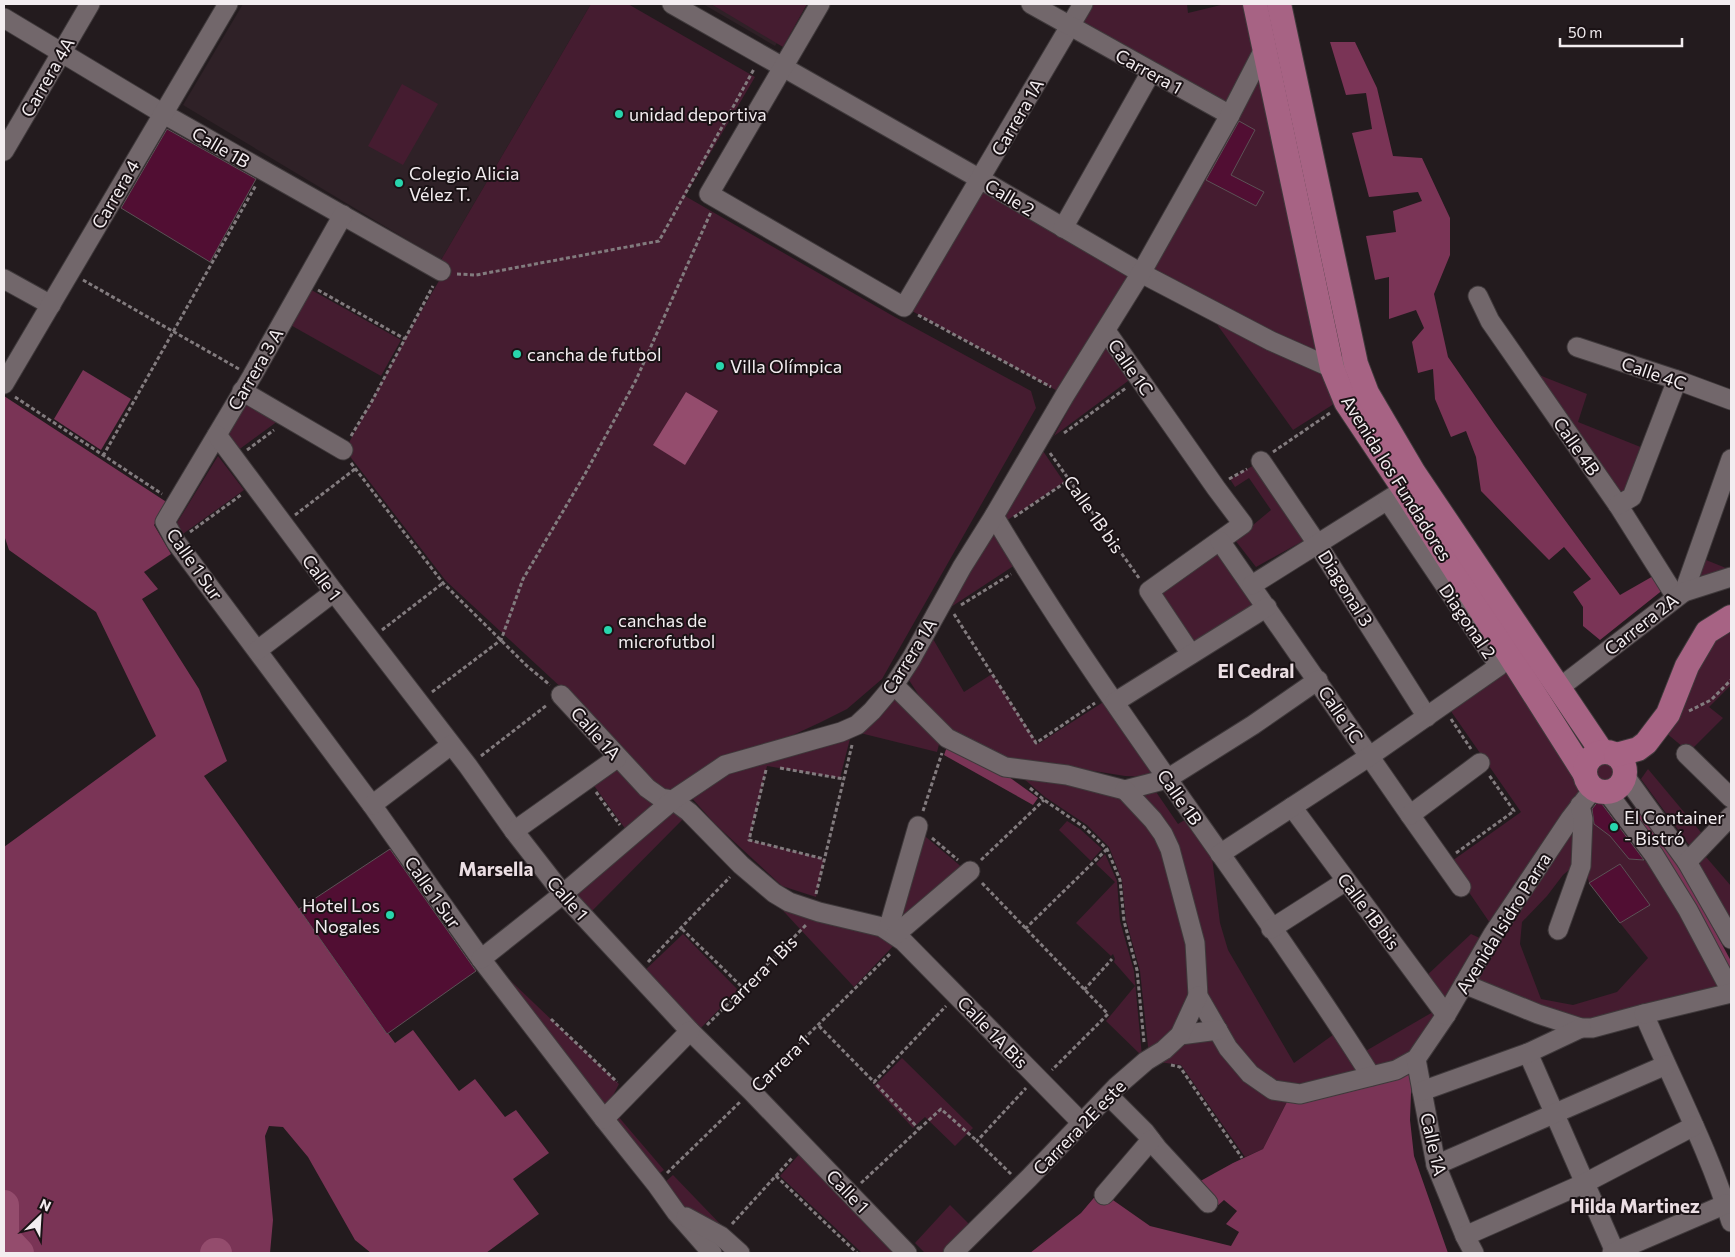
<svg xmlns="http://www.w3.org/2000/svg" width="1735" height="1257" viewBox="0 0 1735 1257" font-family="Commissioner,sans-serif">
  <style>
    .built { fill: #2f2127 }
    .green { fill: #451c30 }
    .forest { fill: #7a3456 }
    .water { fill: #944c6d }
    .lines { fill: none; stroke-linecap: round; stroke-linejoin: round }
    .river { stroke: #944c6d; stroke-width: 30 }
    .building { fill: #510e33; stroke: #5c5256 }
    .minor-casing { stroke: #3f393b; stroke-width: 21 }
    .major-casing { stroke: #3f393b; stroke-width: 26 }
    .path { stroke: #827b7e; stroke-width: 3; stroke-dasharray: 4 2.5; stroke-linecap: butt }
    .minor { stroke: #72676b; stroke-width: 19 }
    .major { stroke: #a76384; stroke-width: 24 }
    .poi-dot { fill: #28d5ad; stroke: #1a1215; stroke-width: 2 }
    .labels { text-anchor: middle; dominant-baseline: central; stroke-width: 4; stroke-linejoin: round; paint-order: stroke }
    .street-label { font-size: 18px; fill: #f3edf0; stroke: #1a1215 }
    .poi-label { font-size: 18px; fill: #f3edf0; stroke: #1a1215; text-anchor: start }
    .neighbourhood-label { font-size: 19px; font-weight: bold; fill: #ebdee3; stroke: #1a1215 }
  </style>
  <rect width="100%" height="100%" fill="#231b1e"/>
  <g class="built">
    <polygon points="243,4 591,4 441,260 183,105"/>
    <polygon points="703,4 801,4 775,46"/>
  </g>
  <g class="green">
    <polygon points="591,4 628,4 755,77 685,196 893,316 1031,391 1036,408 882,679 847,709 819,723 791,736 722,756 672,792 655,791 565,691 446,581 345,450 405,339 443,274 441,260"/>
    <polygon points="711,4 807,4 783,47"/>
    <polygon points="1088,4 1187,4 1188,13 1225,4 1249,4 1260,49 1227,107 1076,24"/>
    <polygon points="1260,67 1321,346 1311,354 1147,270"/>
    <polygon points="402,84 438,104 403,165 368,146"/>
    <polygon points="983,190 1131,274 1061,393 912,311"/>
    <polygon points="306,287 401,340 381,376 287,323"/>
    <polygon points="1211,316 1328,372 1340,400 1293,430"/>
    <polygon points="1105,342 1132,378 1054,436"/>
    <polygon points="1529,371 1587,394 1578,422 1648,450 1639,474 1618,501"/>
    <polygon points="249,399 282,418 237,451 226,436"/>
    <polygon points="1041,448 1064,482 1006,521 1001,514"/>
    <polygon points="218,456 244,490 180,536 175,526"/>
    <polygon points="1261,461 1310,537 1256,567 1235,540 1271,510 1249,478 1235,487 1230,479"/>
    <polygon points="994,527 1018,563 951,607"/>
    <polygon points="1221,549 1260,607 1190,650 1155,596"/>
    <polygon points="1701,558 1731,570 1690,586"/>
    <polygon points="1731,621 1731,685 1709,707 1723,718 1689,752 1665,732 1690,669"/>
    <polygon points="933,639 964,692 992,674 1038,744 1108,699 1161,776 1149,777 1125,776 1063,766 1008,761 958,734 925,705 909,680 916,664"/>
    <polygon points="1508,666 1576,775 1586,788 1492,926 1449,863 1521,812 1448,707"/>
    <polygon points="894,692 941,737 937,752 860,733"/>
    <polygon points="852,731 840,778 767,766 749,840 824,859 816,897 782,886 715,824 690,796 724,770"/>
    <circle cx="1606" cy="772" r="12"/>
    <polygon points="617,761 660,800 629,834 590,780"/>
    <polygon points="1648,769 1704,836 1692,849 1641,779"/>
    <polygon points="1016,772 1122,793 1159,835 1191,942 1195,994 1176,1032 1149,1056 1140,971 1126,920 1122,880 1109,847 1087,825 1045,797"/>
    <polygon points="1152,786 1178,824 1188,818 1211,849 1220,923 1228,950 1294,1063 1337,1032 1365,1073 1300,1090 1253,1072 1202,996 1191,908 1132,793"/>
    <polygon points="673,805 687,815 588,915 569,894"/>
    <polygon points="1579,810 1576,864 1563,875 1547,896 1522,922 1520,944 1541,999 1573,1005 1617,992 1648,958 1620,923 1650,905 1620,864 1589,883 1585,866 1587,818 1610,836 1629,859 1654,861 1729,991 1588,1024 1471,982"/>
    <polygon points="1067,821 1080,829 1102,849 1091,861 1059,830"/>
    <polygon points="920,832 964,869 895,932"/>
    <polygon points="1105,854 1117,881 1120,921 1134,971 1142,1056 1106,1021 1135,986 1114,962 1115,959 1113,954 1111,956 1076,923 1115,882 1096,864"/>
    <polygon points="1706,857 1731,886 1731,925 1697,864"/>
    <polygon points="774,901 897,942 854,987"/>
    <polygon points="683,934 738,990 696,1033 642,973"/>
    <polygon points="1471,934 1484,940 1445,1008 1423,979"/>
    <polygon points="493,964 619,1084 605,1111"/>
    <polygon points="1438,1009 1414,1056 1373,1072 1364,1052"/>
    <polygon points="1217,1033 1225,1048 1290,1096 1263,1149 1245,1157 1181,1065 1151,1061 1180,1037"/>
    <polygon points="902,1058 973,1128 955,1146 925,1117 913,1128 874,1086"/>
    <polygon points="617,1115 664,1170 656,1176 612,1120"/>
    <polygon points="803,1150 903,1253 862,1253 780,1176"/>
    <polygon points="673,1175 723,1227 683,1211 663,1184"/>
    <polygon points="950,1205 971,1226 944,1253 925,1253 915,1243"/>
  </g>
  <g class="forest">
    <polygon points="1330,42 1355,42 1377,88 1393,156 1422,158 1450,218 1450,255 1434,294 1448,357 1495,425 1620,595 1655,575 1664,589 1600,640 1583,626 1583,607 1573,592 1591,579 1564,547 1549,560 1481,491 1476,457 1466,431 1451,437 1435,399 1433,369 1418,373 1412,342 1424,328 1416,310 1389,319 1389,277 1375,280 1366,236 1396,232 1393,211 1422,201 1418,192 1369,197 1352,133 1372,129 1366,93 1346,95"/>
    <polygon points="83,370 131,399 101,450 54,419"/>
    <polygon points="4,396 168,503 154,525 171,554 144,572 158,589 142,599 199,689 227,761 204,776 395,1043 413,1030 459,1091 475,1079 505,1117 516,1110 549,1153 513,1179 539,1214 486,1253 371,1253 355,1240 308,1157 283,1127 269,1126 265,1136 273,1220 270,1253 4,1253 4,847 156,736 96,612 9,550 4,535"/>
    <polygon points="948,744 1005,774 1038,798 1033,805 944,755"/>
    <polygon points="1638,806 1678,863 1731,961 1731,979 1630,813"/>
    <polygon points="1412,1066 1410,1120 1414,1156 1448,1253 1030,1253 1081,1213 1098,1193 1110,1198 1150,1226 1231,1246 1239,1232 1226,1224 1237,1211 1224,1200 1215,1208 1195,1184 1233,1163 1263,1149 1290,1096"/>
  </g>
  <polygon class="water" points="686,392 718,411 685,465 653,445"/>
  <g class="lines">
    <g class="river">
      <polyline points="4,1205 4,1237 19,1253"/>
      <polyline points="215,1253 217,1253"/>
    </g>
  </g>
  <g class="building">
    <polygon points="1239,121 1255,130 1231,175 1264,192 1256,206 1206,180"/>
    <polygon points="167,129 256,179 210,262 121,208"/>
    <polygon points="1599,800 1644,860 1629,859 1610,836 1594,824 1592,809"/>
    <polygon points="390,849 476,971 387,1034 299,909"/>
    <polygon points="1620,864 1650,905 1620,923 1589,883"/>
  </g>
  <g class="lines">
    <g class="minor-casing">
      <g id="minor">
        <polyline points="672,4 980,179 1141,273 1271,341 1332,368 1343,366"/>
        <polyline points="820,4 709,194 904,307 1083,4"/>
        <polyline points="1031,4 1230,115"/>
        <polyline points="4,18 162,113 441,271"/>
        <polyline points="4,151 90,4"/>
        <polyline points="343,215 252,376 165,522 176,542 372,805 481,959 604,1119 656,1184 676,1212 712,1253"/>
        <polyline points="1063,228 1151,72"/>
        <polyline points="4,279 51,305"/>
        <polyline points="1478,296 1490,321 1618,505 1676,597"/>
        <polyline points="1106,331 1216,488 1243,524 1149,591 1191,654"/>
        <polyline points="1577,347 1677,380 1731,400"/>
        <polyline points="4,384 228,4"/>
        <polyline points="242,391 343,450"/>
        <polyline points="217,435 334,592 468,766 514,831 563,894 690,1031 751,1091 907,1253"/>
        <polyline points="1261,461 1318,545 1427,717"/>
        <polyline points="1618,505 1632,497 1677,380"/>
        <path d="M994,516c115,194 257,370 377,560"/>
        <polyline points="1220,541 1410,815 1461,887"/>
        <polyline points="1252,585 1397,494"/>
        <polyline points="1684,592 1731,459"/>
        <polyline points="258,650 334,592"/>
        <polyline points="894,685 947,738 1005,767 1067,775 1125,790 1167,779 1253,725 1318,680"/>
        <polyline points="1559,688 1684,592 1731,577"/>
        <polyline points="561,695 647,788 661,798 673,800 689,812 741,865 774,893 789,902 819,912 882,927 903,941 1082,1123"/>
        <polyline points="1115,702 1267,607"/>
        <polyline points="1686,754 1731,798"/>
        <polyline points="1625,776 1687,862 1731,939"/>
        <polyline points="1125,790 1153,820 1163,834 1170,849 1195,943 1198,996 1228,1048 1250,1074 1273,1090 1300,1094 1396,1070 1416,1059 1446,1015 1493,934 1570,819 1594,788"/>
        <polyline points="1607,792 1654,855 1688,910 1731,991"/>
        <polyline points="372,805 451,745"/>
        <polyline points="1292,807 1446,1015"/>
        <polyline points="1410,815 1480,763"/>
        <polyline points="514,831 617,758"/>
        <polyline points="1220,854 1370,756 1499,666 1388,501"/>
        <polyline points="1687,862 1731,816"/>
        <polyline points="1271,929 1346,881"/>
        <polyline points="888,930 918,826"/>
        <polyline points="1558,930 1581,866 1583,819 1580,805"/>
        <polyline points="895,935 970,871"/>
        <polyline points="481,959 563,894 673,800 725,765 841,732 857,725 872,711 894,685 911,659 962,567 994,516 1065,395 1141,273 1230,115 1264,49"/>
        <path d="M1464,984l74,30 43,14h11l52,-14c29,69 65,136 87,208"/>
        <polyline points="1644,1014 1731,993"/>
        <polyline points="1180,1035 1218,1030"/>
        <polyline points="1528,1053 1615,1252"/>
        <polyline points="1416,1059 1436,1165 1465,1236 1474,1253"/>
        <polyline points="1422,1091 1528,1053 1581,1028"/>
        <polyline points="1109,1096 1145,1132 1158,1149 1208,1203"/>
        <polyline points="604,1119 690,1031"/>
        <polyline points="1436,1165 1666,1065"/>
        <polyline points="1104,1195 1151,1140"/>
        <polyline points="686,1217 721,1236 740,1253"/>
        <polyline points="1465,1236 1585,1183 1694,1126"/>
        <polyline points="953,1253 1029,1178 1116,1087 1146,1061 1164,1050 1180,1035 1198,996"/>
        <polyline points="1612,1253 1726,1204"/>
      </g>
    </g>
    <g class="major-casing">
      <g id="major">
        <polyline points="1255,4 1332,368 1346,402 1404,489 1585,774"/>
        <polyline points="1279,4 1356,364 1367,393 1414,473 1602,752"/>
        <circle cx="1605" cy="772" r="20"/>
        <polyline points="1616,755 1638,749 1646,743 1668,714 1687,666 1707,632 1731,617"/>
      </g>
    </g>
    <g class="path">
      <polyline points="457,274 476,275 659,241 754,69"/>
      <polyline points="83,280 239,369"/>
      <polyline points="318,290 405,339"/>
      <polyline points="918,315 1051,387"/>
      <polyline points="15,397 162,494"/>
      <polyline points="1064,433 1126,388"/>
      <polyline points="351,436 372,401 433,286"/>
      <polyline points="247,450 274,430"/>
      <polyline points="1273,452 1330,413"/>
      <polyline points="1050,453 1139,578"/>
      <polyline points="103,456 256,185"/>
      <polyline points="351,463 443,583 527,666 550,685"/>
      <polyline points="1229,479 1247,469"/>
      <polyline points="295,515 355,469"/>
      <polyline points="1014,517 1069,480"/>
      <polyline points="190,532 241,495"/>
      <polyline points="961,605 1011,574"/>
      <polyline points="954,614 1036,743 1095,703"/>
      <polyline points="382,630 443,583"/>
      <polyline points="432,692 501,640 523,579 585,474 636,380 711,212"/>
      <polyline points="1689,711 1711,700 1731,680"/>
      <polyline points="1451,719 1471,749"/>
      <polyline points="481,756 547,705"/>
      <polyline points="780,768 844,779"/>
      <polyline points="766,770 749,840 824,859"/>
      <polyline points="1030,788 1044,800 1084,827 1107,849 1120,880 1124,921 1137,970 1144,1042"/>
      <polyline points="596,792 620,825"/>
      <polyline points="923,811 942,753"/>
      <polyline points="932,838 958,860"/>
      <polyline points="1456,853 1514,811 1489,775"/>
      <polyline points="981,860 1044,800"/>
      <polyline points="982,883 1108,1014 1052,1070"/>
      <polyline points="816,894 852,745"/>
      <polyline points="682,929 743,988"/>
      <polyline points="1025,929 1107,849"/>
      <polyline points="648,962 730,877"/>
      <polyline points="1084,990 1112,959"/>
      <polyline points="551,1019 617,1082"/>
      <polyline points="707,1025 806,925"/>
      <polyline points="819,1026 874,1082 946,1006"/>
      <polyline points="1171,1065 1180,1067 1242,1158"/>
      <polyline points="762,1080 891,953"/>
      <polyline points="919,1129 941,1109 977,1141"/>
      <polyline points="667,1173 740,1102"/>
      <polyline points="1011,1174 977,1141 1026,1088"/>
      <polyline points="776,1176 857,1253"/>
      <polyline points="861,1183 919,1129 874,1082"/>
      <polyline points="732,1224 793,1157"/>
    </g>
    <use href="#minor" class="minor"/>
    <use href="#major" class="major"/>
  </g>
  <g class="poi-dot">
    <circle cx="619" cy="114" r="5"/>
    <circle cx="399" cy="183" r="5"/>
    <circle cx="517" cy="354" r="5"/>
    <circle cx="720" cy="366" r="5"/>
    <circle cx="608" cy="630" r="5"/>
    <circle cx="1614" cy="827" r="5"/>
    <circle cx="390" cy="915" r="5"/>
  </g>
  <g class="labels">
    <g class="street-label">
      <text transform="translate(1149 71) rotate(29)">Carrera 1</text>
      <text transform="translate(47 77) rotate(-60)">Carrera 4A</text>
      <text transform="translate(1017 117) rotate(-60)">Carrera 1A</text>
      <text transform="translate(221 147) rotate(30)">Calle 1B</text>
      <text transform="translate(115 194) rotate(-60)">Carrera 4</text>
      <text transform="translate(1010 197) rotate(31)">Calle 2</text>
      <text transform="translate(1131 367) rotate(55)">Calle 1C</text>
      <text transform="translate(255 369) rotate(-60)">Carrera 3 A</text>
      <text transform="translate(1654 373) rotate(19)">Calle 4C</text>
      <text transform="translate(1577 446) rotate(55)">Calle 4B</text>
      <text transform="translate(1397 478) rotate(58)">Avenida los Fundadores</text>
      <text transform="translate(1094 514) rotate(55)">Calle 1B bis</text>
      <text transform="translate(195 564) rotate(55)">Calle 1 Sur</text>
      <text transform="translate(322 577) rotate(53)">Calle 1</text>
      <text transform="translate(1346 588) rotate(58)">Diagonal 3</text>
      <text transform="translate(1468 621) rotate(56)">Diagonal 2</text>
      <text transform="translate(1641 624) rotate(-38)">Carrera 2A</text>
      <text transform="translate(909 656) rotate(-58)">Carrera 1A</text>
      <text transform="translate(1341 714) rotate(56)">Calle 1C</text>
      <text transform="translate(596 733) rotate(48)">Calle 1A</text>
      <text transform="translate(1180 797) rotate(55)">Calle 1B</text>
      <text transform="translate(433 892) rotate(55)">Calle 1 Sur</text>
      <text transform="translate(568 898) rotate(49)">Calle 1</text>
      <text transform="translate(1369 911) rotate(53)">Calle 1B bis</text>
      <text transform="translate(1503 923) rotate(-58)">Avenida Isidro Parra</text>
      <text transform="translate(758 974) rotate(-45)">Carrera 1 Bis</text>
      <text transform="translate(993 1032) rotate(46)">Calle 1A Bis</text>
      <text transform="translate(780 1063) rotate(-44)">Carrera 1</text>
      <text transform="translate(1079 1127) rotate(-46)">Carrera 2E este</text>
      <text transform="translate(1434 1144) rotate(77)">Calle 1A</text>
      <text transform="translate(848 1191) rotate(46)">Calle 1</text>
    </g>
    <g class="poi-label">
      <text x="629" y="114">unidad deportiva</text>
      <text x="409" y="173">Colegio Alicia<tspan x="409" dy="21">Vélez T.</tspan></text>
      <text x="527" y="354">cancha de futbol</text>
      <text x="730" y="366">Villa Olímpica</text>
      <text x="618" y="620">canchas de<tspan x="618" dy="21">microfutbol</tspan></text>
      <text x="1624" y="817">El Container<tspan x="1624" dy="21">- Bistró</tspan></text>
      <text x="380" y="905" text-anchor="end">Hotel Los<tspan x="380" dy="21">Nogales</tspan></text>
    </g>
    <g class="neighbourhood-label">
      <text x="1256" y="670">El Cedral</text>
      <text x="496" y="868">Marsella</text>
      <text x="1635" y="1205">Hilda Martinez</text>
    </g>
  </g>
  <rect width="1735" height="1257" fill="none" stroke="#f3edf0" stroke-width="10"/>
  <g transform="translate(40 1217) rotate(25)" stroke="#1a1215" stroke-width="4" paint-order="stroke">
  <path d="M0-4L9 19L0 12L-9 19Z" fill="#f3edf0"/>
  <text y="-8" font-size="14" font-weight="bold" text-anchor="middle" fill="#f3edf0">N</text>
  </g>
  <path d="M1560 38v8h122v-8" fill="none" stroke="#f3edf0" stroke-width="2.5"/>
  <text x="1568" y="38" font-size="15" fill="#f3edf0" stroke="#1a1215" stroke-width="4" paint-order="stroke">50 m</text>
</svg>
